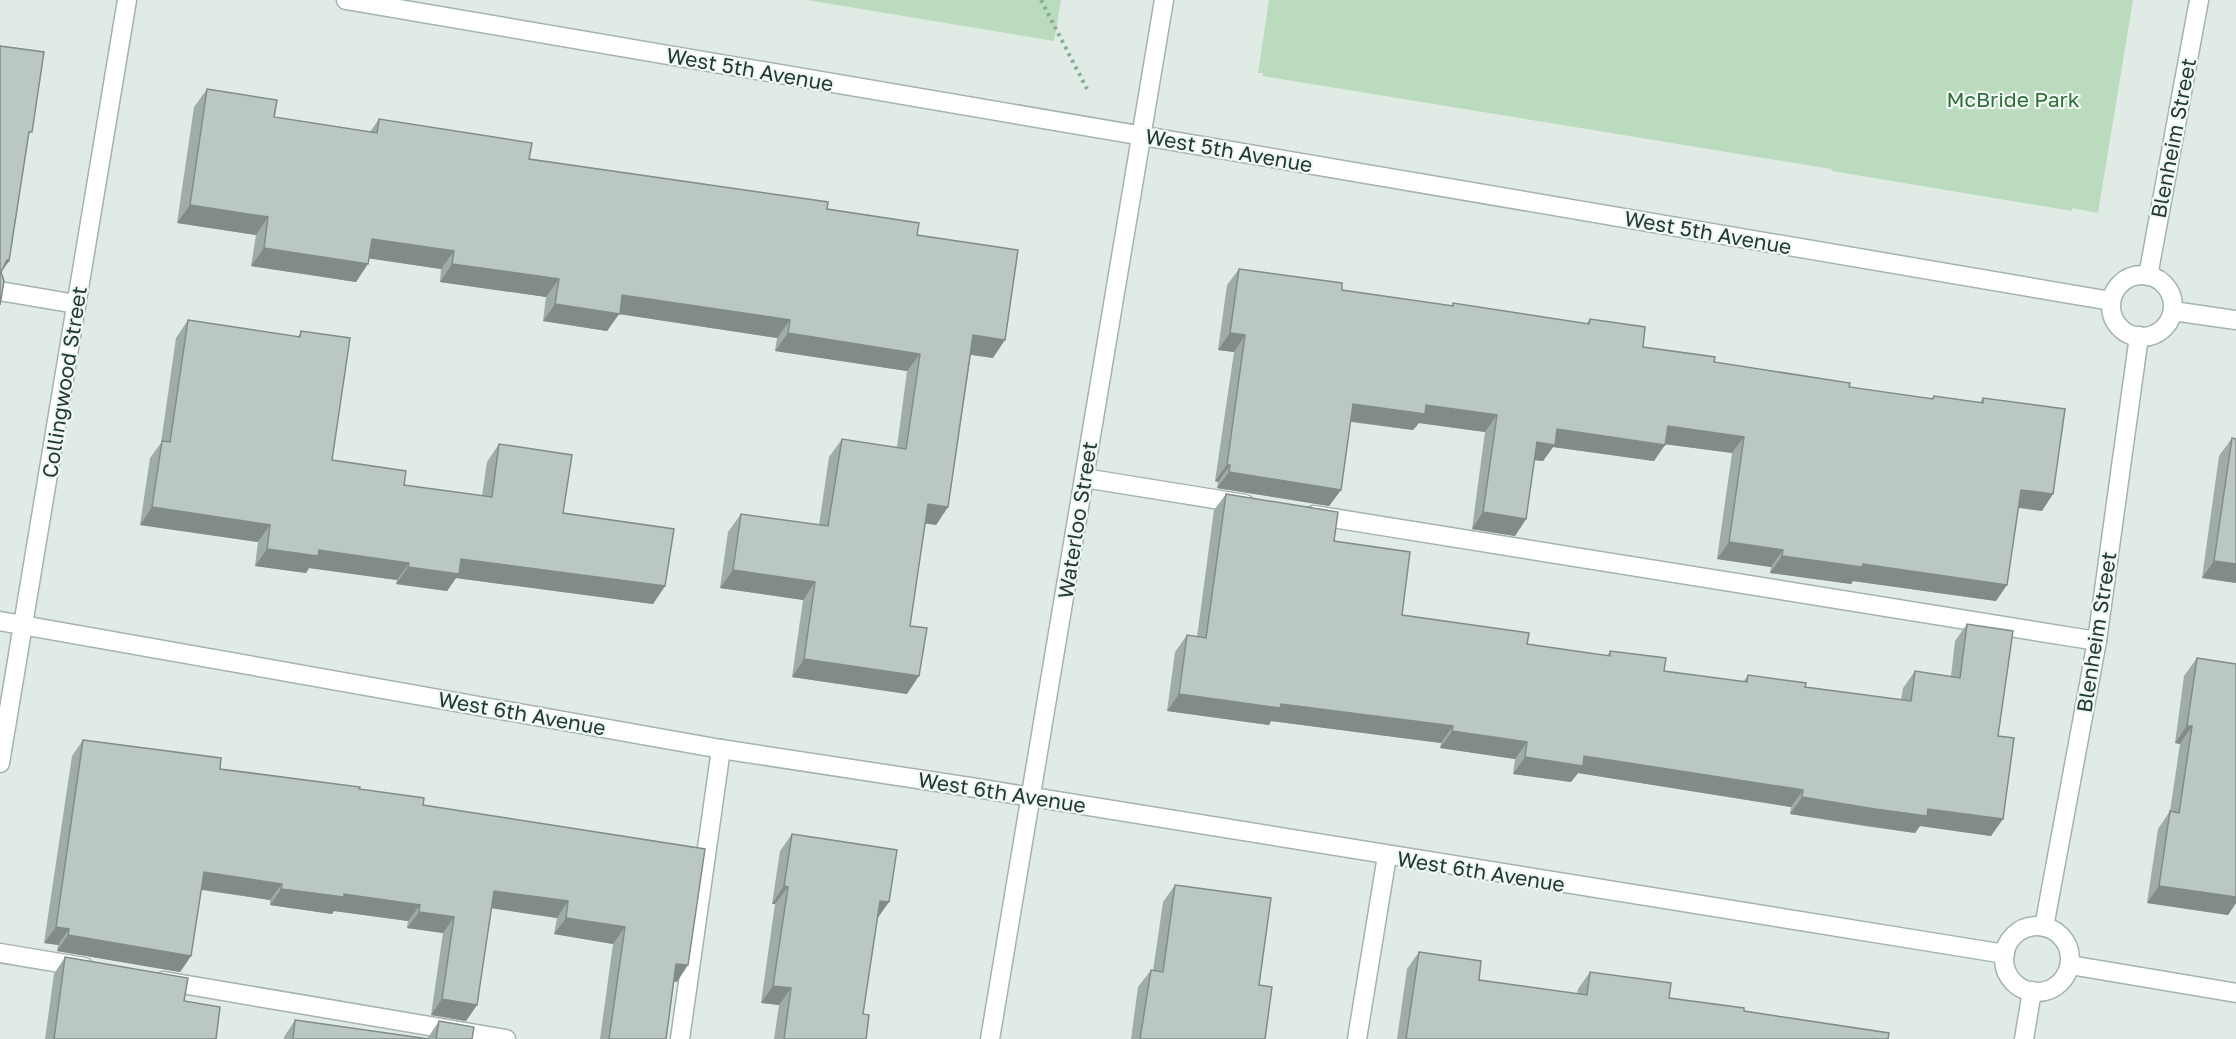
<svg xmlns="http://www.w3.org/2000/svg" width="2236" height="1039" viewBox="0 0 2236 1039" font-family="'Golos Text',sans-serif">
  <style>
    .green { fill: #bbdbbf }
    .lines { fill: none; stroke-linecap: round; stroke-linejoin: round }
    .minor-casing { stroke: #a4b3ab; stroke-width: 21 }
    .path { stroke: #83ad9a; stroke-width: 4; stroke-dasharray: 3 4.5; stroke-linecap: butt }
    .minor { stroke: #fff; stroke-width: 18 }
    .wall { fill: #a0aca6 }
    .shaded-wall { fill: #828c87 }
    .building { fill: #bac8c1; stroke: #828c87; stroke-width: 1.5 }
    .labels { text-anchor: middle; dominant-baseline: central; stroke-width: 4.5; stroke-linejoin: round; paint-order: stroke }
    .street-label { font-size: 21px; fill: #223b31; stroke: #f1f8f4 }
    .park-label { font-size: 21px; fill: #2f6f3e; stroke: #f1f8f4 }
  </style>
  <rect width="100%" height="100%" fill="#e1ebe5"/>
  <g class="green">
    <polygon points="807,0 1061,0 1054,41"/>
    <polygon points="1269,0 2133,0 2098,213 2072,208 2072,211 1832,171 1831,169 1263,76 1263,73 1258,73"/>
  </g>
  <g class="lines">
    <g class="minor-casing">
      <g id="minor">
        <polyline points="346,0 2111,301"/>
        <circle cx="2142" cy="306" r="31"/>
        <polyline points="2148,276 2199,0"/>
        <polyline points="0,291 76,304"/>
        <polyline points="2173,311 2236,320"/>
        <polyline points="1084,478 1245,504"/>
        <polyline points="1314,515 2097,641"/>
        <polyline points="0,621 721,749 970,787 2005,954"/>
        <polyline points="0,763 127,0"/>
        <circle cx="2037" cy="959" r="33"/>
        <polyline points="2044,927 2097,641 2139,336"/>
        <polyline points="0,953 84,967"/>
        <polyline points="2070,965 2236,993"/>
        <polyline points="164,981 506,1039"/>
        <polyline points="680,1039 721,749"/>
        <polyline points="990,1039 1164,0"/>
        <polyline points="1357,1039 1387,856"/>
        <polyline points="2024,1039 2032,991"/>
      </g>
    </g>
    <polyline class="path" points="1041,0 1087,89"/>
    <use href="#minor" class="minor"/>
  </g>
  <g class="wall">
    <polygon points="207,89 274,117 370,132 379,119 529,159 827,209 917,235 993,358 971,355 948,507 936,525 925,523 910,626 907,694 792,677 803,600 720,588 728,532 741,514 819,525 829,457 842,439 897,447 907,371 775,351 777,338 619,314 607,331 543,321 546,297 440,282 441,269 369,258 356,282 251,266 256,235 177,223 194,107"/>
    <polygon points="1239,269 1342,290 1451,306 1453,303 1586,324 1590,319 1643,347 1714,362 1849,387 1932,399 1934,396 1980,402 1983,398 2042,511 2018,508 1996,601 1853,581 1851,584 1770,573 1771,567 1717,559 1732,453 1665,444 1654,461 1553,447 1543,461 1534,460 1526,519 1515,536 1472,529 1485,432 1419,423 1413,430 1350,422 1341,490 1329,506 1217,488 1218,482 1215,481 1234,352 1218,350 1227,285"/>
    <polygon points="188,320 298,337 301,331 332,460 404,485 482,496 487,462 499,444 563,513 665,586 653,604 456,578 447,591 396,584 397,580 309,568 306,573 255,566 258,542 140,525 150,458 161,443 176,338"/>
    <polygon points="2232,438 2236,439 2236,583 2202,578 2219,456"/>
    <polygon points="1226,494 1334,541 1402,615 1527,644 1607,656 1610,651 1664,671 1743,682 1748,675 1805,687 1901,700 1903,688 1915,671 1951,676 1955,641 1967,624 1998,736 1991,836 1920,826 1915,833 1864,826 1790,814 1791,807 1578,773 1571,782 1513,774 1515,759 1440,748 1441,743 1271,721 1269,725 1167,711 1175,652 1187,635 1197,637 1214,510"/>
    <polygon points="2197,658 2236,664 2236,903 2228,915 2147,903 2158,829 2170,811 2180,744 2175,743 2184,676"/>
    <polygon points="83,740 220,769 359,789 423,805 705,849 677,982 674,981 666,1039 600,1039 613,944 554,934 557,918 492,908 477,1005 466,1021 431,1015 443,933 407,928 408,921 334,911 332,914 270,905 270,900 201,890 191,956 180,972 57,951 58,945 44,943 72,756"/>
    <polygon points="792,834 877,919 863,1014 866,1039 774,1039 779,1005 761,1003 775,904 772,904 780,851"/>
    <polygon points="1175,885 1259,985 1265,1039 1131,1039 1138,987 1151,970 1153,971 1163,902"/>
    <polygon points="1419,952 1479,980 1577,994 1578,989 1590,972 1669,998 1744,1011 1888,1039 1397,1039 1407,969"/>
    <polygon points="65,957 184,1001 216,1039 45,1039 54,974"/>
    <polygon points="295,1020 427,1039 439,1021 472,1039 284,1039 284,1037"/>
  </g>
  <g class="shaded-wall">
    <polygon points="190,205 268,217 256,235 177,223"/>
    <polygon points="372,239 454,251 441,269 359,257"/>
    <polygon points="264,248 368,264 356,282 251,266"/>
    <polygon points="7,260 9,261 0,274"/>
    <polygon points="452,264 559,279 546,297 440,282"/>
    <polygon points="622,295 790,320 777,338 619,314 607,331 543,321 555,304"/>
    <polygon points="788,333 920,354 907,371 775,351"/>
    <polygon points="1230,333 1245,335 1234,352 1218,350"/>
    <polygon points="973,335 1005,340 993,358 961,353"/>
    <polygon points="1353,404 1426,405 1497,415 1485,432 1419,423 1413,430 1341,420"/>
    <polygon points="1668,426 1744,437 1732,453 1656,443"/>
    <polygon points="1557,429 1665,445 1654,461 1553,447 1543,461 1525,459 1537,442"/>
    <polygon points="1227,465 1230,465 1218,482 1215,481"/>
    <polygon points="1229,472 1341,490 1329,506 1217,488"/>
    <polygon points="2021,490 2053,494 2042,511 2009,506"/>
    <polygon points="928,504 948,507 936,525 915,522"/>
    <polygon points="152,507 270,525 258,542 140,525"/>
    <polygon points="1483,512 1526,519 1515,536 1472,529"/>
    <polygon points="1729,542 1783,550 1771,567 1717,559"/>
    <polygon points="267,549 319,550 409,563 397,580 309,568 306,573 255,566"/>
    <polygon points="1782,556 1863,564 2007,585 1996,601 1853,581 1851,584 1770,573"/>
    <polygon points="461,559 665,586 653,604 456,578 447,591 396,584 408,567"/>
    <polygon points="2214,561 2236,564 2236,583 2202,578"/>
    <polygon points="733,570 815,582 803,600 720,588"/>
    <polygon points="804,659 919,676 907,694 792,677"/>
    <polygon points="1179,694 1281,704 1453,726 1441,743 1271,721 1269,725 1167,711"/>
    <polygon points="2187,726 2192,726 2180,744 2175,743"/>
    <polygon points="1452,731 1527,742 1515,759 1440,748"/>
    <polygon points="1584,756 1803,790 1791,807 1578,773 1571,782 1513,774 1525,757"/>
    <polygon points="1802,797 1928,809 2003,819 1991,836 1920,826 1915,833 1790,814"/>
    <polygon points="204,872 282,884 270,900 192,888"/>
    <polygon points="784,886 788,887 775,904 772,904"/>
    <polygon points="2159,886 2236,897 2236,903 2228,915 2147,903"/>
    <polygon points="281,889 344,894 420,905 408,921 334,911 332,914 270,905"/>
    <polygon points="494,891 568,901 557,918 483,907"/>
    <polygon points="880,901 889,902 877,919"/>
    <polygon points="419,912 454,917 443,933 407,928"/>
    <polygon points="566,918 625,927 613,944 554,934"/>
    <polygon points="56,927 69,929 58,945 44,943"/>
    <polygon points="68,935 191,956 180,972 57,951"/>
    <polygon points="676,964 688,965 677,982 665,980"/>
    <polygon points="773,986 791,988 779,1005 761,1003"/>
    <polygon points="442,999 477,1005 466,1021 431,1015"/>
  </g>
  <g class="building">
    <polygon points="0,46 44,52 32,132 29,132 9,261 7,260 1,272 4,281 0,305"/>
    <polygon points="207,89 277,100 274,117 377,133 379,119 532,143 529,159 828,202 827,209 919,223 917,235 1018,250 1005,340 973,335 948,507 928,504 910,626 927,628 919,676 804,659 815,582 733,570 741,514 828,526 842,439 906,449 920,354 788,333 790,320 622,295 620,314 555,304 559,279 452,264 454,251 372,239 368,264 264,248 268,217 190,205"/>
    <polygon points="1239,269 1342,283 1342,290 1453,306 1453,303 1589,324 1590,319 1645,327 1643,347 1715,357 1714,362 1850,383 1849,387 1933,399 1934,396 1983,403 1983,398 2065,409 2053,494 2021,490 2007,585 1863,564 1862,567 1782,556 1783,550 1729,542 1744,437 1668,426 1665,445 1557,429 1555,445 1537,442 1526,519 1483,512 1497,415 1426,405 1425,414 1353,404 1341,490 1229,472 1230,465 1227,465 1245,335 1230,333"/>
    <polygon points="188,320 300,337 301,331 350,338 332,460 406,471 404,485 492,497 499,444 572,455 563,513 674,529 665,586 461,559 459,574 408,567 409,563 319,550 318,556 267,549 270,525 152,507 162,441 170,442"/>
    <polygon points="2232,438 2236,439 2236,564 2214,561"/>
    <polygon points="1226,494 1338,512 1334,541 1410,552 1402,615 1529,633 1527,644 1610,656 1610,651 1666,658 1664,671 1747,682 1748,675 1806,683 1805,687 1911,701 1915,671 1960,678 1967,624 2013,631 1998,736 2014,738 2003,819 1928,809 1927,816 1875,809 1802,797 1803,790 1584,756 1583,766 1525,757 1527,742 1452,731 1453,726 1281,704 1280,708 1179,694 1187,635 1206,638"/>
    <polygon points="2197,658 2236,664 2236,897 2159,886 2170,811 2179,813 2192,726 2187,726"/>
    <polygon points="83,740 221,758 220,769 360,787 359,789 424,798 423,805 705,849 688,965 676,964 666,1039 609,1039 625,927 566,918 568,901 494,891 477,1005 442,999 454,917 419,912 420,905 344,894 344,897 281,889 282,884 204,872 191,956 68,935 69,929 56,927"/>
    <polygon points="792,834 897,850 889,902 880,901 863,1014 869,1015 866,1039 784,1039 791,988 773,986 788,887 784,886"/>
    <polygon points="1175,885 1271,898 1259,985 1272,987 1265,1039 1140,1039 1151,970 1163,972"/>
    <polygon points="1419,952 1481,961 1479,980 1587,995 1590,972 1671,983 1669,998 1744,1008 1744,1011 1889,1033 1888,1039 1406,1039"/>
    <polygon points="65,957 188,978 184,1001 220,1007 216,1039 54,1039"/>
    <polygon points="295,1020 429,1039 293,1039"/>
    <polygon points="439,1021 474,1027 472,1039 436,1039"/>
  </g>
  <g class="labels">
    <g class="street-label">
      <text transform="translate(750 69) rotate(10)">West 5th Avenue</text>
      <text transform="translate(2173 138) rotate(-79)">Blenheim Street</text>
      <text transform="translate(1229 150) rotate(10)">West 5th Avenue</text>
      <text transform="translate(1708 232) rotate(10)">West 5th Avenue</text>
      <text transform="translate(64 382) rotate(-81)">Collingwood Street</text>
      <text transform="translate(1077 520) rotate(-81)">Waterloo Street</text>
      <text transform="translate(2096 632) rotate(-81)">Blenheim Street</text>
      <text transform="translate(522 713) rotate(10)">West 6th Avenue</text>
      <text transform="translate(1002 792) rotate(9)">West 6th Avenue</text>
      <text transform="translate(1481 871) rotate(9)">West 6th Avenue</text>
    </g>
    <g class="park-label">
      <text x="2013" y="99">McBride Park</text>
    </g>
  </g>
</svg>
